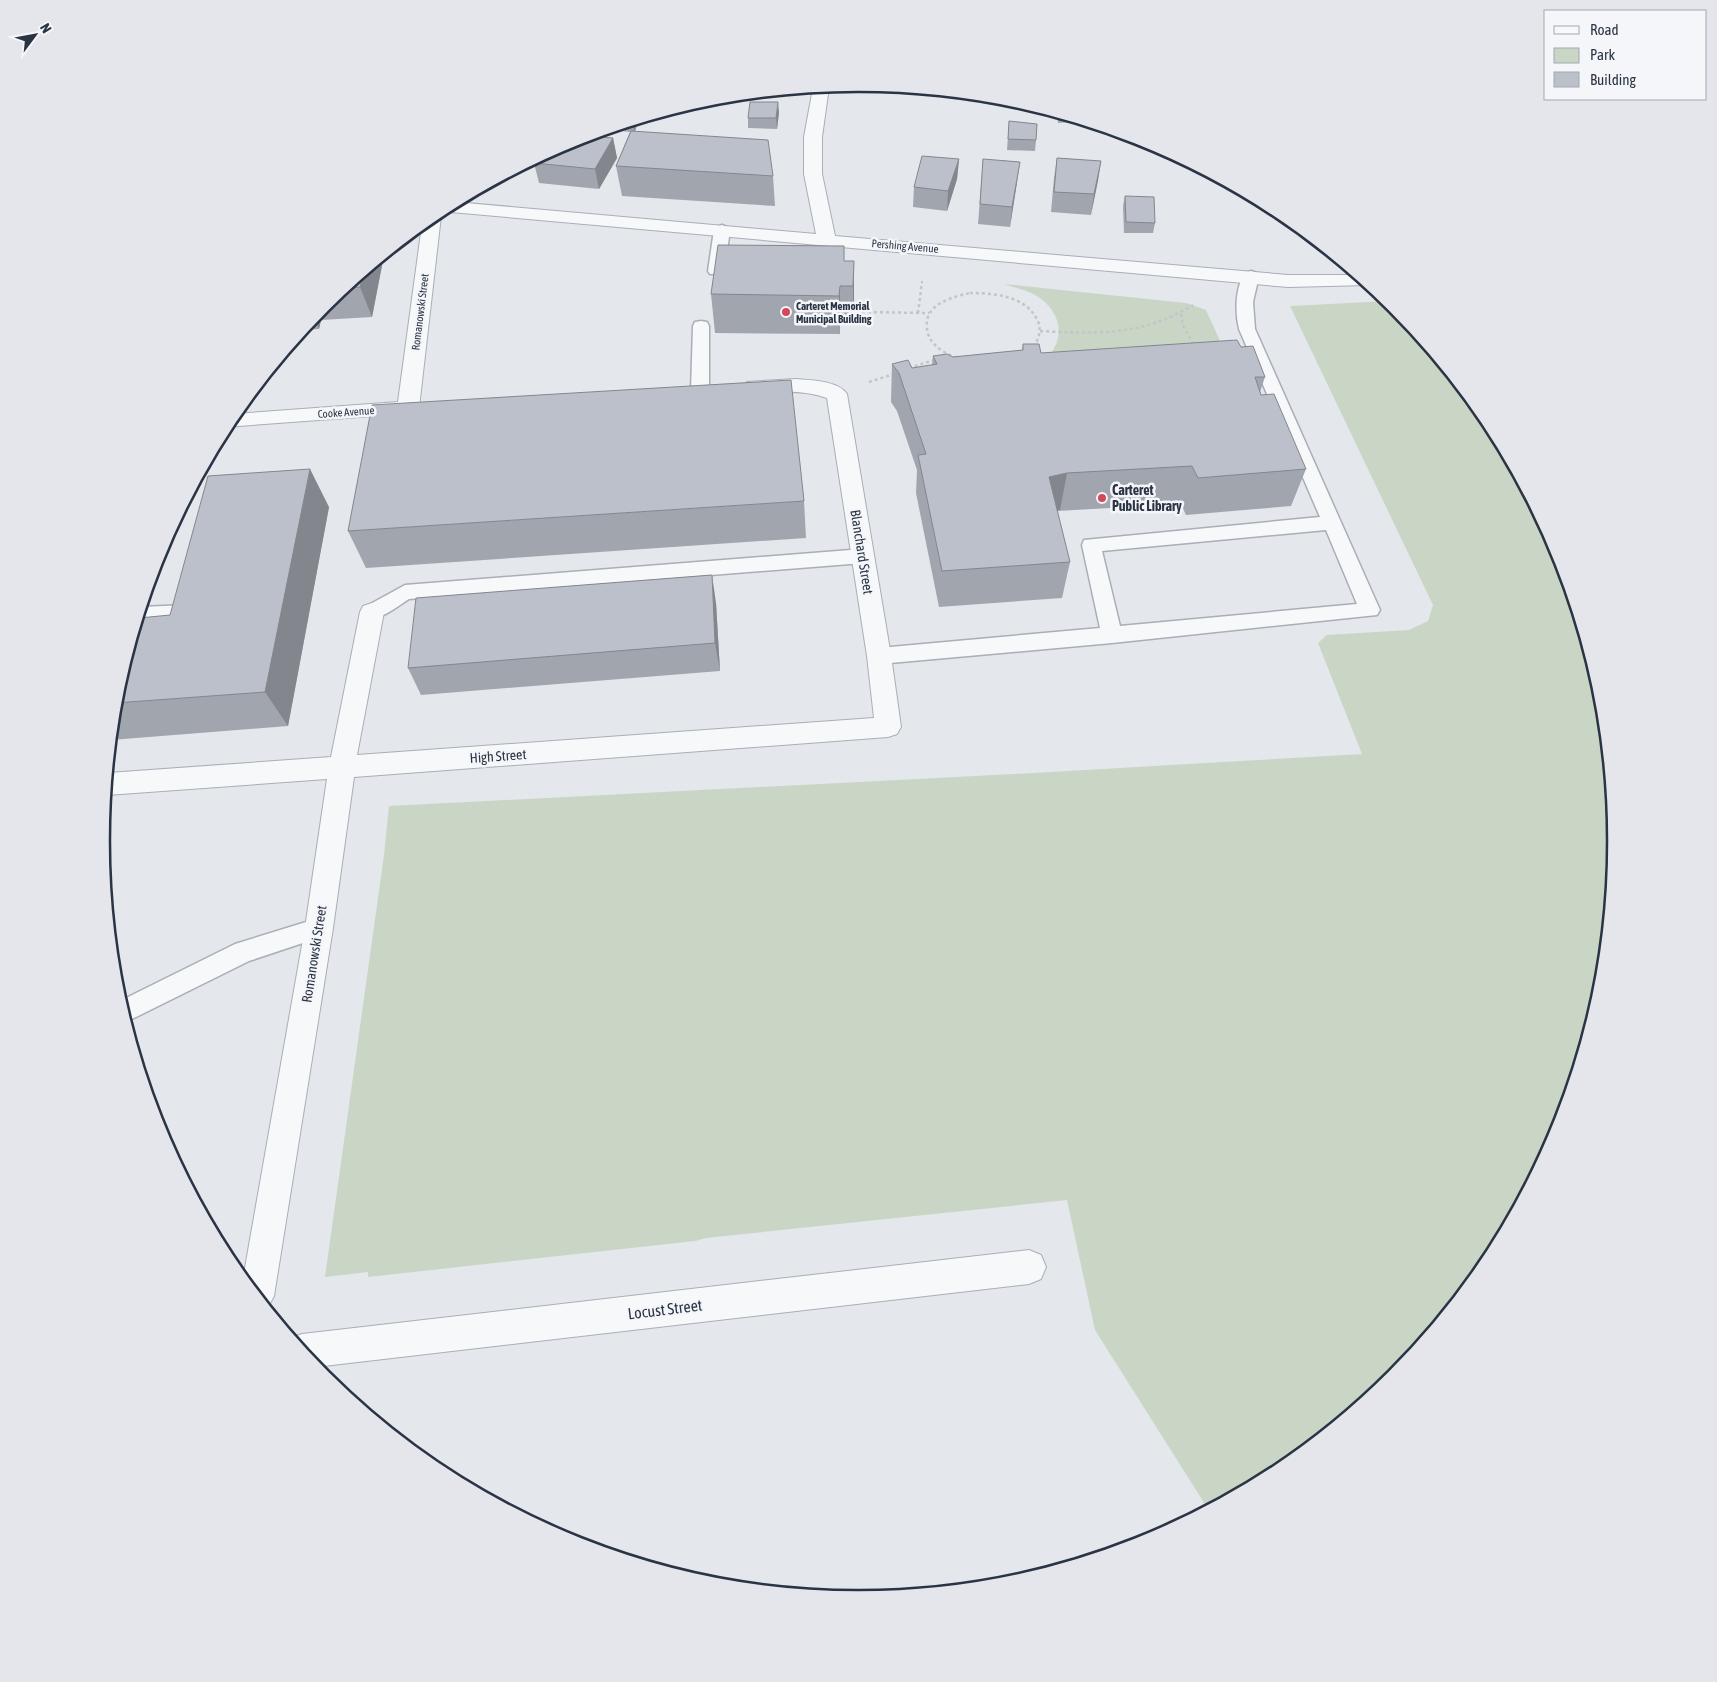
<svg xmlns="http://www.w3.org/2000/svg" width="1717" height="1682" viewBox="0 0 1717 1682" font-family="'Asap Condensed',sans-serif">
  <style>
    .green { fill: #c9d6c5 }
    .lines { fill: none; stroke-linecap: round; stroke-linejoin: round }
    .service-casing { stroke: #a9aeb7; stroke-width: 3 }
    .minor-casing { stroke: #a9aeb7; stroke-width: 2 }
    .path-far1 { stroke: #c2c5cb; stroke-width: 2; stroke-dasharray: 2.5 2.5; stroke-linecap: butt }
    .path { stroke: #c2c5cb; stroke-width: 2.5; stroke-dasharray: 3 3; stroke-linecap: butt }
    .service { fill: #f7f8fa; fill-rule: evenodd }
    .minor { fill: #f7f8fa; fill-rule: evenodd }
    .wall { fill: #a1a5ae }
    .shaded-wall { fill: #83868d }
    .building { fill: #bbc0ca; stroke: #83868d }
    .poi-dot { fill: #d1495b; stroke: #f4f6f9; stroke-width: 2 }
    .labels { text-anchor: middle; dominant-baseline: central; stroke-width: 5; stroke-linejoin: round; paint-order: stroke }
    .far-street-label { font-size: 11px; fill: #2b3445; stroke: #f4f6f9 }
    .far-poi-label { font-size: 11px; font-weight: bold; fill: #2b3445; stroke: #f4f6f9; text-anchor: start }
    .poi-label { font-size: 14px; font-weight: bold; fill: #2b3445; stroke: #f4f6f9; text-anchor: start }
    .street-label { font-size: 14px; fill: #2b3445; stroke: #f4f6f9 }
    .near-street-label { font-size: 16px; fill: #2b3445; stroke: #f4f6f9 }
    .rim { fill: none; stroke: #2b3445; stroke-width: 2.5 }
  </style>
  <rect width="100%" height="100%" fill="#e4e7ec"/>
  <g class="green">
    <path d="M1004,284l182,19 20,7 29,64 -186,-18c17,-21 11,-45 -12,-60 -9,-6 -22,-8 -33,-12z"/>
    <polygon points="1388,301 1488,421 1558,551 1601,694 1616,841 1601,989 1558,1131 1488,1262 1394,1377 1279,1471 1208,1509 1095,1330 1067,1200 706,1238 695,1241 368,1277 368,1272 325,1277 384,855 389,806 1014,774 1362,754 1318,643 1327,635 1409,630 1428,621 1433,605 1290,306"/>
  </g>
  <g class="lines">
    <g class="service-casing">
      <g id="service">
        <polygon points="722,225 727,227 730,230 724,271 722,274 710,274 708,271 714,230 717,227"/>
        <path d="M1251,271l6,2 2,3 -6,26 2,27 125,281 -3,5 -265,28 -233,21 -7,-3 -3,-5 3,-5 7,-3 221,-20 -18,-83 2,-5 236,-23 -81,-188c-4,-17 -4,-41 6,-56zM1326,530l31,74 -237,22 -18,-75z"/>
        <polygon points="701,321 707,322 709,326 709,390 706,394 700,396 694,394 691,390 693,326 695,322"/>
        <path d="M863,549l7,2 3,5 -3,5 -7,2 -454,36c-13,8 -29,23 -44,18l-3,-5 3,-5 40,-22z"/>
        <polygon points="185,605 192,607 195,612 192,617 185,619 137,622 142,607"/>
        <polygon points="319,918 327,921 331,928 327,935 249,961 126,1022 120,1001 235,944"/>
      </g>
    </g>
    <g class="minor-casing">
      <g id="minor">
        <polygon points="829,87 822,137 822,174 835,236 1288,275 1357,275 1369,285 1288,287 439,211 455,202 816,234 804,174 804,137 813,88"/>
        <polygon points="437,212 441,216 419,408 415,413 225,427 234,414 398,402 422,225"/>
        <path d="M796,379c15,1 43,2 51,15l44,262 10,71 -4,7 -9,3 -534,40 -21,151 -59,368 -7,13 -24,-30 62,-351 22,-149 -220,16 1,-22 223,-16 29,-145 3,-6 9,-3 9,3 3,6 -27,143 517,-37 -7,-62 -40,-258c-17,-6 -34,-7 -52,-6 -10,1 -19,2 -28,0l-3,-5 3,-5z"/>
        <polygon points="1029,1250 1041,1255 1046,1267 1041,1279 1029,1284 315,1367 291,1338 302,1334"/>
      </g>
    </g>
    <polyline class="path-far1" points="922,283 922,281"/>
    <g class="path">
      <path d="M970,293c25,0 59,3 69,31 2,9 -1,18 -8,25 -22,21 -75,17 -96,-4 -5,-5 -8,-11 -8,-17 -3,-24 25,-31 43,-35z"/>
      <polyline points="862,312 929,313"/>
      <polyline points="918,313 922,282"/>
      <polyline points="1181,314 1183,326 1194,345"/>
      <path d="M1040,331c56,3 103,5 153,-26"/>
      <polyline points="909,368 934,360"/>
      <polyline points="869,382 894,374"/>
    </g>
    <use href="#service" class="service"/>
    <use href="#minor" class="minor"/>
  </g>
  <g class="wall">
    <polygon points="909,89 933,91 933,95 908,95"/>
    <polygon points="948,93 973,95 972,96 948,96"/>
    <polygon points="779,112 777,129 748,128 748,118"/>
    <polygon points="1057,114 1081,121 1058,123"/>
    <polygon points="638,121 635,132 773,176 775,206 622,196 616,166 630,132 613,130 613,128"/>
    <polygon points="1009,121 1036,140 1035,151 1007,150"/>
    <polygon points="595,134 593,137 613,138 617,158 599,189 539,183 534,163 569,141"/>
    <polygon points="1057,158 1101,161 1091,215 1051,212 1054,178"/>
    <polygon points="959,159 957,179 947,211 913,207 914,187"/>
    <polygon points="983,159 1017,182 1010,227 978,224"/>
    <polygon points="1125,196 1155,223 1153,233 1124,233 1123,206"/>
    <polygon points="384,255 372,317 321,320 319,329 303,330 323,305"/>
    <polygon points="845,261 854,261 854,299 853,324 840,324 840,334 715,333 711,294"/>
    <polygon points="1023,344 1041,353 1241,347 1265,377 1260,392 1261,395 1306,469 1291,506 1186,515 1181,504 1057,511 1070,562 1062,598 939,607 916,493 917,470 897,411 891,402 892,364 912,368 932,365 933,356 953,357 1022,350"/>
    <polygon points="804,501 806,538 366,568 348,531"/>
    <polygon points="329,507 288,726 111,740 116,693 170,615"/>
    <polygon points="716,603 720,671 421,695 408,668"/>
  </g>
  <g class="shaded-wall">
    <polygon points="778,102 779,112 777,129 776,118"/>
    <polygon points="638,121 634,133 633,122"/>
    <polygon points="595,134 587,149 585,136"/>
    <polygon points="613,138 617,158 599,189 595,169"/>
    <polygon points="959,159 957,179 947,211 948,191"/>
    <polygon points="1101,161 1098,181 1091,215 1094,194"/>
    <polygon points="1020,162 1017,182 1010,227 1012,207"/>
    <polygon points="384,255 372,317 360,287 364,272"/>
    <polygon points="854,261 854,299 853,324 853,286"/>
    <polygon points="840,286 840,334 839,296"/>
    <polygon points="318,312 321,320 319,329 314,317"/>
    <polygon points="310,469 329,507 288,726 265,692"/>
    <polygon points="1067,473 1060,510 1042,514 1049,477"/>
    <polygon points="712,575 716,603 720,671 715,643"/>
  </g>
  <g class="building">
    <polygon points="750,102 778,102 776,118 748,118"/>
    <polygon points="1009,121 1037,124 1036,140 1008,139"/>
    <polygon points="631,131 768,140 773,176 616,166"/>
    <polygon points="586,136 613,138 595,169 534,163 538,158 569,141"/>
    <polygon points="922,156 959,159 948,191 914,187"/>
    <polygon points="1057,158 1101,161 1094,194 1054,192"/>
    <polygon points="983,159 1020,162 1012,207 980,204"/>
    <polygon points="1125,196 1154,197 1155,223 1126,222"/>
    <polygon points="718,245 844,246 844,261 854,261 853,286 840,286 839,296 711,294"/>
    <polygon points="364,272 360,287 344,288"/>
    <polygon points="1237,340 1241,347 1253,346 1265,377 1255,377 1261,395 1274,394 1306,469 1198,478 1192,466 1067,473 1049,477 1070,562 942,571 918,455 926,454 899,373 892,364 908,360 912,368 937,364 933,356 947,354 953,357 1023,350 1023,344 1039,344 1041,353"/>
    <polygon points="791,380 804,501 348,531 372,405"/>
    <polygon points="310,469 265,692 115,703 116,693 139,618 170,615 208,476"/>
    <polygon points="712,575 715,643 408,668 416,598"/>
  </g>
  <g class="poi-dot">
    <circle cx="786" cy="312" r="5"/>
    <circle cx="1102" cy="498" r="5"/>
  </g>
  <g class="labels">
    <g class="far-street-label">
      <text transform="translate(905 246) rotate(5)">Pershing Avenue</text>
      <text transform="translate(420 312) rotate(-83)">Romanowski Street</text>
      <text transform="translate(346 412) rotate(-4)">Cooke Avenue</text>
    </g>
    <g class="far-poi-label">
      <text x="796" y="306">Carteret Memorial<tspan x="796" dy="13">Municipal Building</tspan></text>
    </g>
    <g class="poi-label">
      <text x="1112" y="490">Carteret<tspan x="1112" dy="16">Public Library</tspan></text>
    </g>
    <g class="street-label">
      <text transform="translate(862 552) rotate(81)">Blanchard Street</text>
      <text transform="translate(498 756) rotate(-4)">High Street</text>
      <text transform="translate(314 954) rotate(-81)">Romanowski Street</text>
    </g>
    <g class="near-street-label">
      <text transform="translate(665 1309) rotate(-7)">Locust Street</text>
    </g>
  </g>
  <path d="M0 0H1717V1682H0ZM858 92H859A748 748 0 0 1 1607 840V842A748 748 0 0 1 859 1590H858A748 748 0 0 1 110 842V840A748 748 0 0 1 858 92Z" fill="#e4e6eb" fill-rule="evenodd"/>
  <path class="rim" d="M858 92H859A748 748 0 0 1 1607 840V842A748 748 0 0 1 859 1590H858A748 748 0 0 1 110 842V840A748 748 0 0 1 858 92Z"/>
  <rect x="1544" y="10" width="162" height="90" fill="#f4f6f9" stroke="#a4a8b1"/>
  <rect x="1554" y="26" width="25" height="8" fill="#f7f8fa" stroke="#a4a8b1"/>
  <text x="1590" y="35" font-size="15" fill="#2b3445">Road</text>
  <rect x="1554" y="48" width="25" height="15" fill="#c9d6c5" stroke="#a4a8b1"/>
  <text x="1590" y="60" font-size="15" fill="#2b3445">Park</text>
  <rect x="1554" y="72" width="25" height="15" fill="#bbc0ca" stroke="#a4a8b1"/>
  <text x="1590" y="85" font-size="15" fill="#2b3445">Building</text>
  <g transform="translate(35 35) rotate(58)" stroke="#f4f6f9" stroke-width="4" paint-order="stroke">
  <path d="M0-4L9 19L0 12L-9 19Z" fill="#2b3445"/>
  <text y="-8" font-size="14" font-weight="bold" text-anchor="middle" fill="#2b3445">N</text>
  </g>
</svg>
